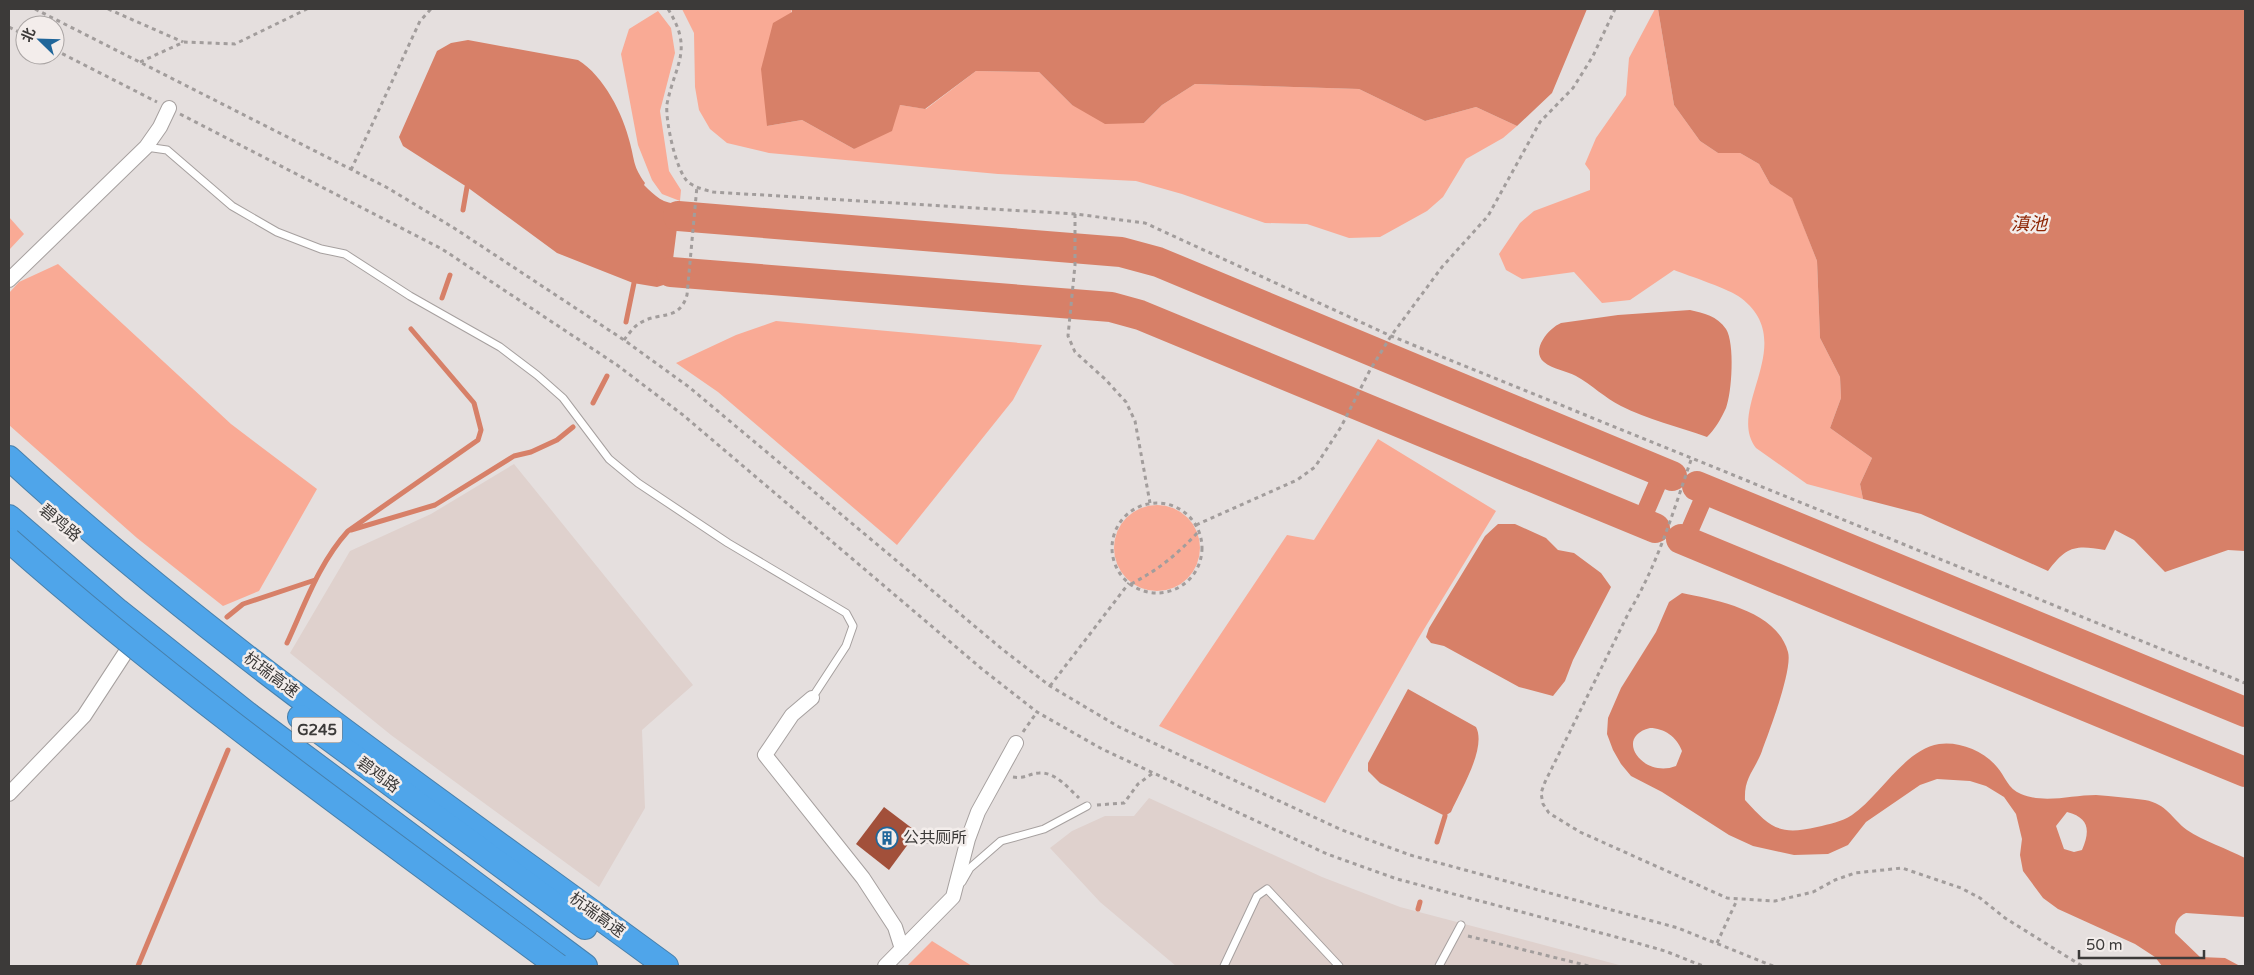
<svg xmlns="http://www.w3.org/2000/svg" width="2254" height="975" viewBox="0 0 2254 975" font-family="'Varela Round','Noto Sans SC',sans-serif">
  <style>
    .built { fill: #dfd1cd }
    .green { fill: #f9aa95 }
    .water { fill: #d78068; fill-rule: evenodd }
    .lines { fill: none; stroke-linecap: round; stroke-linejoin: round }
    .stream { stroke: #d78068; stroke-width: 5 }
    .canal { stroke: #d78068; stroke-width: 18 }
    .river { stroke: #d78068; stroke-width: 30 }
    .building { fill: #a2503a }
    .lane-casing { stroke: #a6a09f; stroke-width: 9 }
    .street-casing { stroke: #a6a09f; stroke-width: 16 }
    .highway-casing { stroke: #4880ac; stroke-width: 26 }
    .path { stroke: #a29d9c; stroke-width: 3; stroke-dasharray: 4 4; stroke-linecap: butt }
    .lane { stroke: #fff; stroke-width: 7 }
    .street { stroke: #fff; stroke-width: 14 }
    .highway { stroke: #4fa5ea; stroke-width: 24 }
    .highway-bridge-casing { stroke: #4880ac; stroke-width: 26; stroke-linecap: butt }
    .highway-bridge { stroke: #4fa5ea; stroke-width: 24 }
    .labels { text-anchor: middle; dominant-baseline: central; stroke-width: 5; stroke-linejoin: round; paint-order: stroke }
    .shield { fill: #f3edeb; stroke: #73706e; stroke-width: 1 }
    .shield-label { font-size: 15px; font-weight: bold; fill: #3c3a39 }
    .street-label { font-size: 16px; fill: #3c3a39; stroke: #f3edeb }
    .poi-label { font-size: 16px; fill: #3c3a39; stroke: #f3edeb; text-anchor: start }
    .water-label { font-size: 18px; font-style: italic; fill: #8d2504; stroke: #f3edeb }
  </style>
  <rect width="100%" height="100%" fill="#e5dfde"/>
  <g class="built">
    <polygon points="514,464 693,685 642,730 645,808 599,887 391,735 290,653 350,551 431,514"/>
    <polygon points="1149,798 1322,877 1400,907 1623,966 1176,966 1100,902 1050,848 1072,831 1105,816 1134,816"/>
  </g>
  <g class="green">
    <polygon points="682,9 792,9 767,126 802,120 854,149 900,105 926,109 976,71 1039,72 1072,105 1144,123 1162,105 1195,84 1359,89 1425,121 1476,107 1517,126 1503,138 1466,159 1443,197 1427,211 1380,237 1349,238 1307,224 1265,223 1182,194 1136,181 998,174 769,153 727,143 710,129 699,110 695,87 694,33"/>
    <path d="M1655,9h3l16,96 26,36 18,12h22l19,11 11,20 22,13 25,64 3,77 20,39 1,21 -11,30 42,30 -12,26 3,15 -56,-15 -51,-36c-31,-40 44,-105 -15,-150 -11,-9 -52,-22 -67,-28l-44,30 -28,3 -28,-31 -52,7 -16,-9 -7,-16 21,-31 14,-12 56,-21v-19l-5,-7 11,-26 30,-43 3,-37z"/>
    <polygon points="658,11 671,28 675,53 660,111 669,171 681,190 680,201 662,194 652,180 638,145 621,54 629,29"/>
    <polygon points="9,217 24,234 9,250"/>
    <polygon points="58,264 231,424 317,489 259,591 223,606 137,538 9,425 9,293 19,282"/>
    <polygon points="776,321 1042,345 1013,400 897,545 718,392 676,363 736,335"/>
    <polygon points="1378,439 1496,511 1418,639 1325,803 1159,726 1287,535 1314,540"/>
    <circle cx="1157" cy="548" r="43"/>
    <polygon points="932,941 972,966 907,966"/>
  </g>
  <g class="water">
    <polygon points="792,9 1587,9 1552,93 1517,126 1476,107 1425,121 1359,89 1195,84 1162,105 1144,123 1105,124 1072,105 1039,72 976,71 925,109 900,105 892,131 854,149 802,120 767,126 761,69 773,23 792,12"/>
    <path d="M1658,9h587v542l-17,-1 -63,22 -31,-32 -19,-10 -10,20c-30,-5 -38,-4 -57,21l-127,-57 -58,-15 -3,-15 12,-26 -42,-30 11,-30 -1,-21 -20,-39 -3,-77 -25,-63 -22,-14 -11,-20 -19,-11h-22l-18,-12 -26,-36z"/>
    <path d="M468,40l110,20c26,16 45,54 52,83 5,19 3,23 15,40l-1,2c11,11 19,19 36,19l-10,79 -13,4 -24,-4 -76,-30 -90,-66 -64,-41 -4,-9 38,-86 14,-8z"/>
    <path d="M1690,310c14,3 27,6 36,19 9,14 6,64 0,79 -5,11 -11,21 -19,29 -28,-10 -60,-18 -86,-31 -16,-8 -29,-21 -45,-30 -9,-5 -24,-7 -32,-14 -14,-12 5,-34 17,-39l57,-8z"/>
    <polygon points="1498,524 1515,524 1546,538 1558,550 1574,553 1601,573 1611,587 1573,660 1565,681 1553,696 1519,687 1444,646 1431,643 1426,637 1429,628 1485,536"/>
    <path d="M1682,593c35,7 95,18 106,59 5,17 -19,80 -26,99 -8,21 -18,26 -17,49 25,27 33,36 72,27 13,-3 24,-5 35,-12 27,-18 53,-66 87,-71 20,-3 45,7 58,23 8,9 11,22 24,27 24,10 50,1 75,1 16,1 33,3 49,5 22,4 26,18 42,30 16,11 41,19 58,28v59l-59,-4c-9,4 -11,10 -11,20l25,24 25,1 15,8h-78l-7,-9 -20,-13 -77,-35 -15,-11 -20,-27 -3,-16 2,-16 -6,-25 -12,-17 -18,-11 -16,-5 -33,-2 -17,6 -54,37 -18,23 -20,9 -34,1 -41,-9 -24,-11 -67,-43 -31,-16 -10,-12 -8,-14 -6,-16 1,-16 13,-30 35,-56 13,-30zM1650,728c14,0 27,9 32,23l-6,15c-33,13 -63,-29 -26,-38zM2067,812c23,6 23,19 15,38l-8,2 -10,-3 -8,-23z"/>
    <path d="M1408,689l68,38c11,21 -16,64 -25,85l-6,4 -65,-33 -12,-12v-8z"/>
  </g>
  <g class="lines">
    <g class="stream">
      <polyline points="463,210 467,187"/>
      <polyline points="442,298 450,275"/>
      <polyline points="626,322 634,283"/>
      <polyline points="593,403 607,376"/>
      <polyline points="351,530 435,505 514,456 531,452 557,440 573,427"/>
      <polyline points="227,617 243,604 315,580"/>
      <path d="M287,643c18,-39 32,-80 61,-112l130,-91 3,-10 -7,-27 -63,-74"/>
      <polyline points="1437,842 1445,816"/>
      <polyline points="1418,909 1420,902"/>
      <polyline points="138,966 228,750"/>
    </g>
    <g class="canal">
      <polyline points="1641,522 1663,471"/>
      <polyline points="1685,541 1707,490"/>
    </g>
    <g class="river">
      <polyline points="678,216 1121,252 1158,262 1672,476"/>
      <polyline points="671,272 1111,307 1140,315 1655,528"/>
      <polyline points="1697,486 2245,712"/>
      <polyline points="1681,539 2245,772"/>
    </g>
  </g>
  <polygon class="building" points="884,807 917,832 889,870 856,844"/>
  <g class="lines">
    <g class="lane-casing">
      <g id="lane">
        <polyline points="146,147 167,150 232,206 277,232 321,249 345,254 410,296 500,347 537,375 563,398 609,459 638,483 728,543 846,613 853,626 846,646 812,698"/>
        <polyline points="922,839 968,839"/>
        <polyline points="962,882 970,868 1001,841 1044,829 1087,806"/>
        <polyline points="1224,966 1257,896 1267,889 1339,966"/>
        <polyline points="1439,966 1461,925"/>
      </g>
    </g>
    <g class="street-casing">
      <g id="street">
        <polyline points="9,280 146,147 160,127 169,108"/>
        <polyline points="812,698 792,715 765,755 863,878 895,927 902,949"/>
        <polyline points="9,794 84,716 135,638"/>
        <polyline points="885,966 953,897 968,839 978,812 1016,743"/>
      </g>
    </g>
    <g class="highway-casing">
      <g id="highway">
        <path d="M9,458c204,187 434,344 657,508"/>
        <polyline points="9,517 118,611 250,716 585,966"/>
        <polyline points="300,717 585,927"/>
      </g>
    </g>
    <g class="path">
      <polyline points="35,9 386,187 454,228 624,340 689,387 1002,649 1050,686 1119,727 1342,830 1410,855 1678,928 1773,966"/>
      <polyline points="108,9 183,42"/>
      <path d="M668,9c26,41 7,55 -1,95 -2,16 9,67 21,78 6,5 17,8 25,10l362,22 70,9 246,113 854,347"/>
      <polyline points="9,27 25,35"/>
      <polyline points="55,50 157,102"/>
      <polyline points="140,62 184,42 235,44 307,9"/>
      <polyline points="180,114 442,249 617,365 683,415 982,669 1037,712 1102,749 1327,854 1397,879 1616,937 1665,951 1703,966"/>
      <polyline points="351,170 420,21 431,9"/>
      <polyline points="1075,214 1075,265 1068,336 1075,352 1105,379 1126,402 1135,421 1150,503"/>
      <path d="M624,340c4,-5 10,-14 16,-17 19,-12 39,-1 47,-28l10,-109"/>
      <path d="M1691,460c-18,52 -33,104 -62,152l-84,170 -4,11 2,11 6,9 31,19 147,66 48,3 38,-9 22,-12 20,-7 47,-5 59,20 19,10 25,20 77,48"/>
      <circle cx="1157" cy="548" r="45"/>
      <polyline points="1196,525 1297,480 1315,467 1341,427 1370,370 1391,336 1442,267 1488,216 1540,122 1573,88 1593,56 1615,9"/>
      <path d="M1131,584c27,-14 47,-30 68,-53"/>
      <polyline points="1050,686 1129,583"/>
      <polyline points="1023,732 1037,712"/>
      <path d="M1013,777c14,2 16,-4 26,-4 17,-1 29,15 40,25"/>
      <polyline points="1097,805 1124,803 1138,784 1153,773"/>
      <polyline points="1468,936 1589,966"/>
      <polyline points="1717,943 1737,900"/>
    </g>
    <use href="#lane" class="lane"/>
    <use href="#street" class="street"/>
    <use href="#highway" class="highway"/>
    <g class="highway-bridge-casing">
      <path id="highway-bridge" d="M9,540c174,154 363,288 549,426"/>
    </g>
    <use href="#highway-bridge" class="highway-bridge"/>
  </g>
  <defs>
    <g id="building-ring" transform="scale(1.125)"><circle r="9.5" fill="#f3edeb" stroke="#20669a" stroke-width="1.5"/><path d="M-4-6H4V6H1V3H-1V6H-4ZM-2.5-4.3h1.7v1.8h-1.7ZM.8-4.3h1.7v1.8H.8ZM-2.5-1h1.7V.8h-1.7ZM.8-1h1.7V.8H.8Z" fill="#20669a"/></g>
  </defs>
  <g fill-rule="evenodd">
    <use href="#building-ring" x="887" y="838"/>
  </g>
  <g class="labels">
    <rect class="shield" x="292" y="717.5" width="50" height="25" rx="4"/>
    <g class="shield-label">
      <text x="317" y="730">G245</text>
    </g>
    <g class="street-label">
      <text transform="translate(60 523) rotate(40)">碧鸡路</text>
      <text transform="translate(271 675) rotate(37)">杭瑞高速</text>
      <text transform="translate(378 775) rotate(36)">碧鸡路</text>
      <text transform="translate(597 915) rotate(36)">杭瑞高速</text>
    </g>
    <g class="poi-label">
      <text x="903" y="838">公共厕所</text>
    </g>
    <g class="water-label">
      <text x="2029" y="224">滇池</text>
    </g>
  </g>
  <rect width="2254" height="975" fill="none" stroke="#3c3a39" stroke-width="20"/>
  <g transform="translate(40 40) rotate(293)"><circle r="24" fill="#f3edeb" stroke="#aaa5a4"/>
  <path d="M0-4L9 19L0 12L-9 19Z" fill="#20669a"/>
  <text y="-8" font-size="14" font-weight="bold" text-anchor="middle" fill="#3c3a39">北</text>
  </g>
  <path d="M2079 950v8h125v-8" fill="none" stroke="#3c3a39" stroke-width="2.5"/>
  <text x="2086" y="950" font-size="15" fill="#3c3a39" stroke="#f3edeb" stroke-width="4" paint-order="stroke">50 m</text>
</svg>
